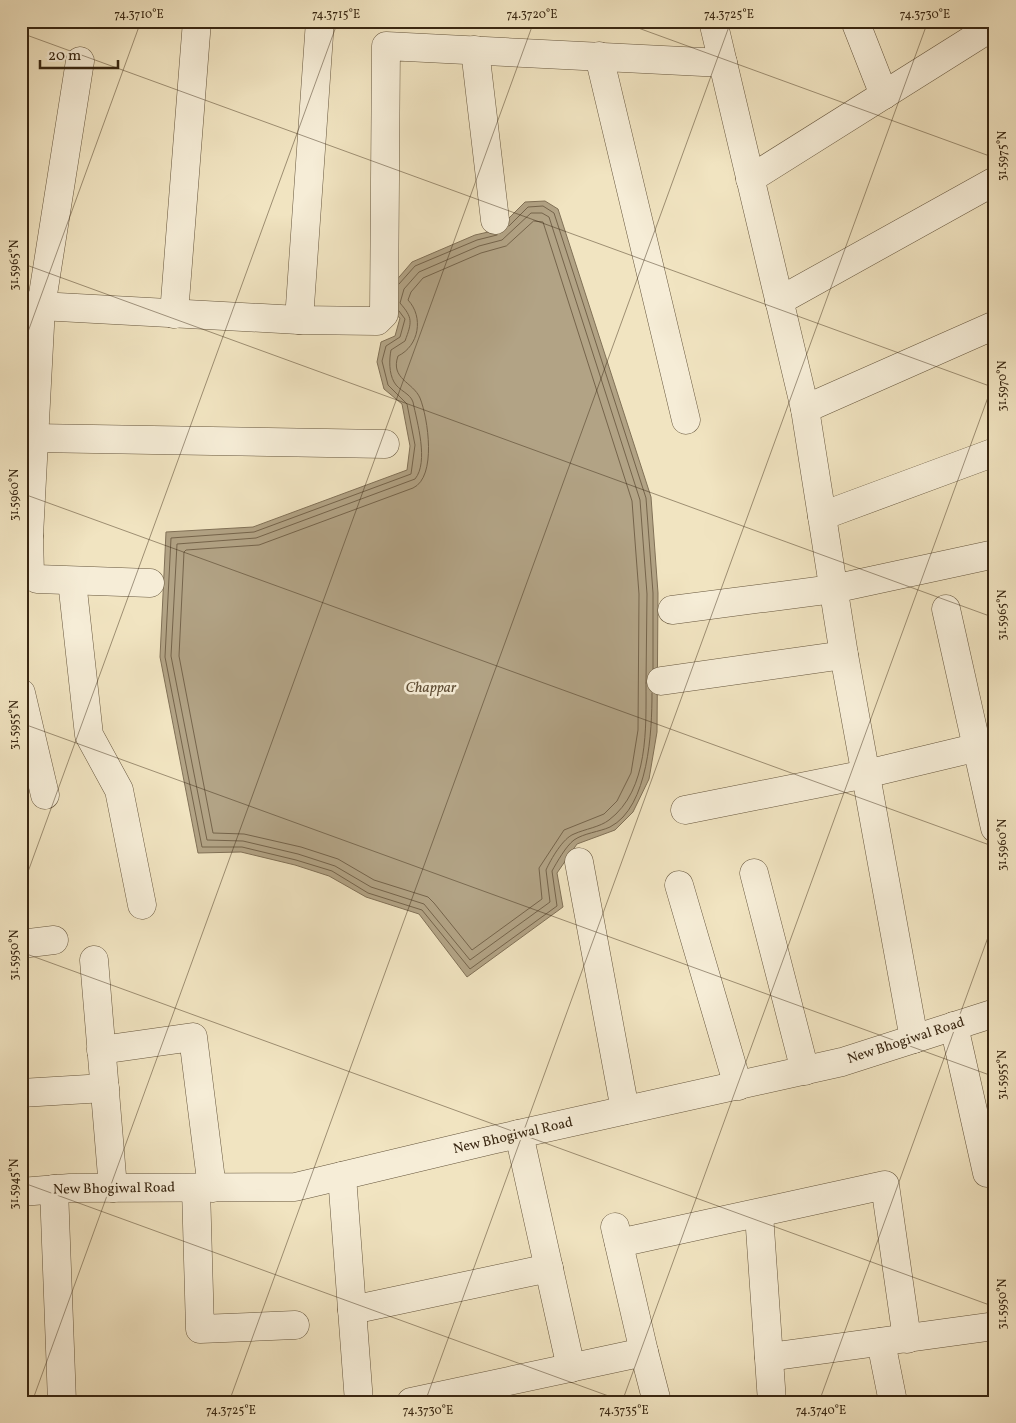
<svg xmlns="http://www.w3.org/2000/svg" width="1016" height="1423" viewBox="0 0 1016 1423" font-family="Vollkorn,serif">
  <style>
    .water { fill: #b2a385; stroke: #817157 }
    .lines { fill: none; stroke-linecap: round; stroke-linejoin: round }
    .shore { stroke: #75644b; stroke-width: 1 }
    .minor-casing { stroke: #66563d; stroke-width: 29 }
    .minor { stroke: #f6edd7; stroke-width: 28 }
    .ticks { fill: none; stroke: #382611; stroke-width: 1; stroke-opacity: 0.45 }
    .labels { text-anchor: middle; dominant-baseline: central; stroke-width: 5; stroke-linejoin: round; paint-order: stroke }
    .street-label { font-size: 14px; fill: #382611; stroke: #f6edd7 }
    .water-label { font-size: 15px; font-style: italic; fill: #5d4c34; stroke: #f6edd7 }
    .neatline { fill: none; stroke: #382611; stroke-width: 2 }
    .ticks-label { font-size: 12px; text-anchor: middle; fill: #382611 }
  </style>
  <rect width="100%" height="100%" fill="#f1e4c1"/>
  <filter id="stains"><feTurbulence type="fractalNoise" baseFrequency=".004" numOctaves="4"/><feColorMatrix values="0 0 0 0 .2 0 0 0 0 .09 0 0 0 0 .02 0 0 0 .5 -.17"/></filter>
  <radialGradient id="worn" r=".72"><stop offset=".6" stop-color="#630" stop-opacity="0"/><stop offset="1" stop-color="#630" stop-opacity=".3"/></radialGradient>
  <polygon class="water" points="545,201 558,209 651,497 658,593 657,732 649,779 633,812 615,830 577,844 557,873 563,907 467,977 419,914 366,897 329,876 295,865 241,852 198,853 160,657 166,532 253,527 407,470 410,446 402,404 384,389 377,362 381,342 395,336 400,318 393,313 394,283 412,262 475,235 497,230 525,202"/>
  <g class="lines">
    <g class="shore">
      <path d="M534,221l9,1 89,279 7,93 -1,136 -7,43 -14,28 -13,13 -40,16 -25,38 3,31 -70,51 -38,-47 -6,-6 -54,-17 -36,-21 -37,-12 -57,-13 -31,-1 -34,-177 5,-104 2,-2 73,-5 154,-57c24,-11 15,-70 7,-90 -7,-16 -30,-19 -22,-42 21,-10 26,-39 10,-56l3,-8 12,-14 58,-25 25,-7z"/>
      <polyline points="509,226 528,207 543,206 554,213 646,498 653,593 653,669"/>
      <polyline points="399,284 415,266 477,240 497,235"/>
      <path d="M399,311l6,8 -5,18 -14,9 -4,15 6,24 19,19 8,41 -4,29 -157,58 -83,6 -6,119 37,190h40l54,13 36,11 36,22 54,17 48,59 87,-63 -5,-35c5,-9 14,-25 22,-31 10,-7 25,-8 36,-13 39,-20 42,-97 42,-134"/>
      <path d="M646,683c0,44 3,107 -37,137 -9,7 -24,9 -35,14 -11,4 -23,25 -28,36l4,32 -80,58 -46,-56 -53,-17 -36,-21 -37,-12 -55,-13 -36,-1 -36,-184 6,-112 79,-6 159,-59c14,-17 2,-57 -2,-77 -3,-9 -14,-11 -19,-20 -5,-9 -5,-22 -3,-32l14,-9c7,-19 8,-23 -5,-38l4,-14 15,-17 60,-26 23,-6 29,-27h11l7,4 91,283 7,94 -1,89"/>
    </g>
    <g class="minor-casing">
      <g id="minor">
        <polyline points="713,21 805,409 844,655 914,1039"/>
        <polyline points="855,21 884,95"/>
        <polyline points="475,50 495,220"/>
        <polyline points="599,56 686,420"/>
        <polyline points="750,179 995,25"/>
        <polyline points="779,301 995,181"/>
        <polyline points="21,305 299,320 377,321 384,314 386,46 723,63"/>
        <polyline points="174,314 197,21"/>
        <polyline points="299,320 320,21"/>
        <polyline points="805,409 995,325"/>
        <polyline points="34,438 385,444"/>
        <polyline points="822,516 995,452"/>
        <polyline points="21,536 29,536 41,307 80,61"/>
        <polyline points="29,536 30,574 37,579 150,583"/>
        <polyline points="72,581 89,735 119,790 142,905"/>
        <polyline points="946,609 995,828"/>
        <polyline points="672,610 833,589 995,554"/>
        <polyline points="661,681 844,655"/>
        <polyline points="21,693 45,795"/>
        <polyline points="685,810 866,774 995,743"/>
        <polyline points="579,862 625,1110"/>
        <polyline points="754,873 805,1071"/>
        <polyline points="679,885 738,1086"/>
        <polyline points="21,944 54,940"/>
        <polyline points="94,960 113,1188"/>
        <polyline points="954,1026 987,1173"/>
        <polyline points="101,1050 193,1037 212,1188"/>
        <polyline points="21,1093 105,1088"/>
        <polyline points="519,1134 571,1368"/>
        <polyline points="342,1176 359,1402"/>
        <polyline points="196,1188 200,1329 295,1325"/>
        <polyline points="54,1189 62,1402"/>
        <polyline points="21,1192 70,1188 295,1187 492,1140 842,1062 995,1013"/>
        <polyline points="759,1214 772,1402"/>
        <polyline points="615,1227 644,1352"/>
        <polyline points="619,1243 885,1185 907,1339"/>
        <polyline points="352,1310 549,1268"/>
        <polyline points="881,1342 893,1402"/>
        <polyline points="769,1357 995,1326"/>
        <polyline points="411,1402 644,1352 657,1402"/>
      </g>
    </g>
    <use href="#minor" class="minor"/>
  </g>
  <path class="ticks" d="M619,21l376,137M21,33l974,355M21,263l974,355M21,351l120,-330M21,493l974,354M21,723l974,354M21,891l317,-870M21,952l974,355M21,1182l604,220M32,1402l502,-1381M229,1402l502,-1381M425,1402l503,-1381M622,1402l373,-1024M819,1402l176,-484"/>
  <g class="labels">
    <g class="street-label">
      <text transform="translate(906 1041) rotate(-18)">New Bhogiwal Road</text>
      <text transform="translate(513 1136) rotate(-13)">New Bhogiwal Road</text>
      <text transform="translate(114 1189) rotate(-1)">New Bhogiwal Road</text>
    </g>
    <g class="water-label">
      <text x="431" y="688">Chappar</text>
    </g>
  </g>
  <rect width="1016" height="1423" fill="none" stroke="#f1e4c1" stroke-width="55"/>
  <path d="M40 60v8h78v-8" fill="none" stroke="#382611" stroke-width="2.5"/>
  <text x="48" y="60" font-size="15" fill="#382611" stroke="#f6edd7" stroke-width="4" paint-order="stroke">20 m</text>
  <rect x="28" y="28" width="960" height="1368" class="neatline"/>
  <g class="ticks-label">
    <text x="139" y="18">74.3710°E</text>
    <text x="336" y="18">74.3715°E</text>
    <text x="532" y="18">74.3720°E</text>
    <text x="729" y="18">74.3725°E</text>
    <text x="925" y="18">74.3730°E</text>
    <text transform="translate(1002 156) rotate(-90)" y="4">31.5975°N</text>
    <text transform="translate(14 265) rotate(-90)" y="4">31.5965°N</text>
    <text transform="translate(1002 386) rotate(-90)" y="4">31.5970°N</text>
    <text transform="translate(14 495) rotate(-90)" y="4">31.5960°N</text>
    <text transform="translate(1002 615) rotate(-90)" y="4">31.5965°N</text>
    <text transform="translate(14 725) rotate(-90)" y="4">31.5955°N</text>
    <text transform="translate(1002 845) rotate(-90)" y="4">31.5960°N</text>
    <text transform="translate(14 955) rotate(-90)" y="4">31.5950°N</text>
    <text transform="translate(1002 1075) rotate(-90)" y="4">31.5955°N</text>
    <text transform="translate(14 1184) rotate(-90)" y="4">31.5945°N</text>
    <text transform="translate(1002 1304) rotate(-90)" y="4">31.5950°N</text>
    <text x="231" y="1414">74.3725°E</text>
    <text x="428" y="1414">74.3730°E</text>
    <text x="624" y="1414">74.3735°E</text>
    <text x="821" y="1414">74.3740°E</text>
  </g>
  <rect width="100%" height="100%" filter="url(#stains)"/>
  <rect width="100%" height="100%" fill="url(#worn)"/>
</svg>
